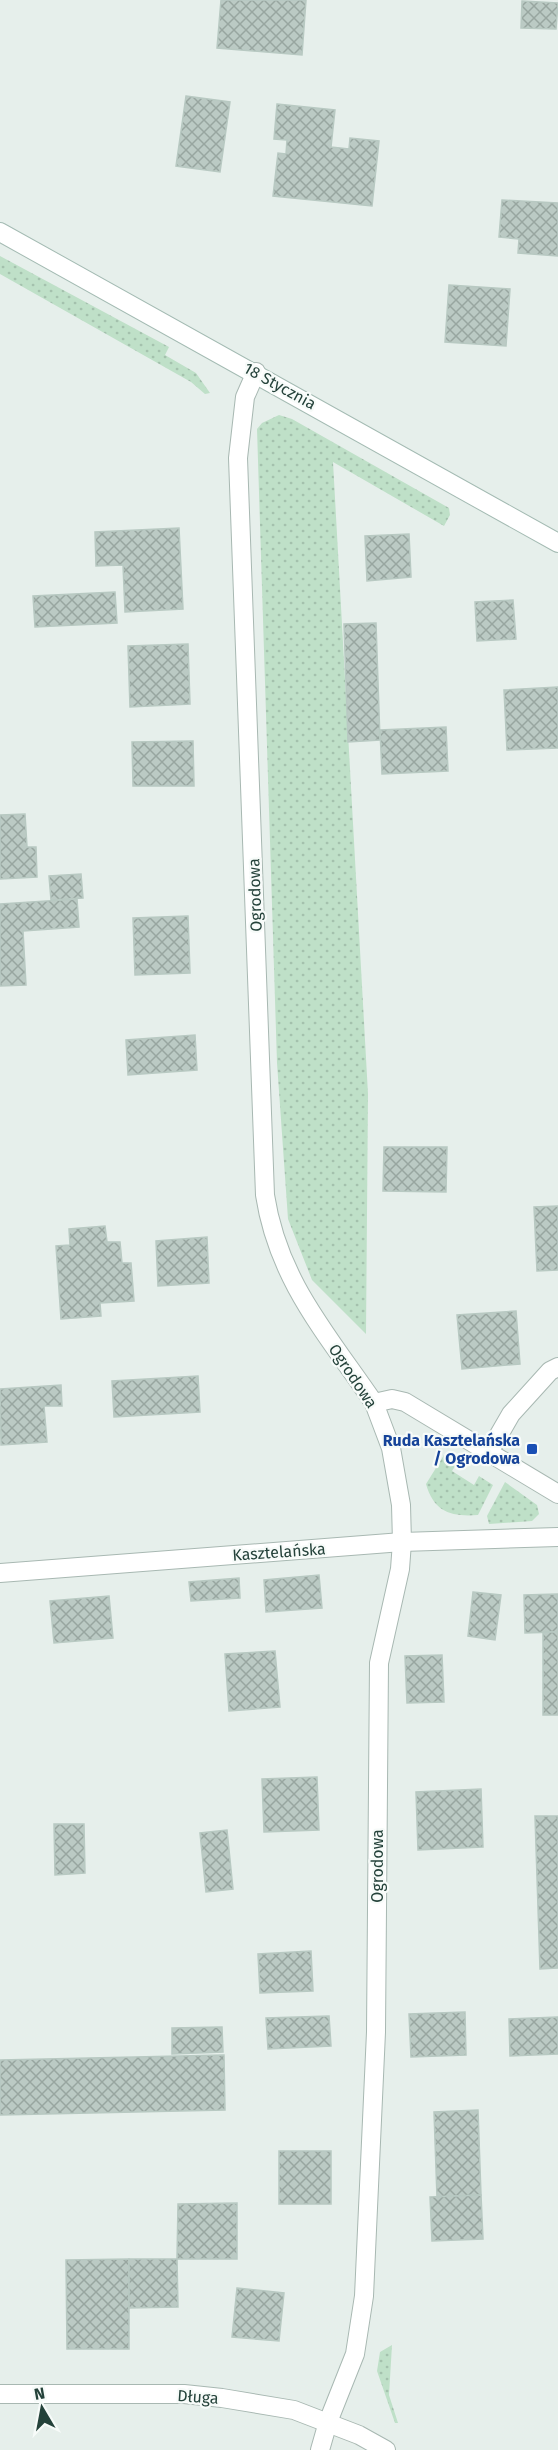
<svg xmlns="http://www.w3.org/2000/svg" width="558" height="2450" viewBox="0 0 558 2450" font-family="'Fira Sans',sans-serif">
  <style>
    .grass { fill: url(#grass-dots) }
    .building { fill: url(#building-cross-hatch); stroke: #b8c9c2; stroke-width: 1.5 }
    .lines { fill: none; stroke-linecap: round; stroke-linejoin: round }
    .service-casing { stroke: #a8b8b2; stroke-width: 20 }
    .minor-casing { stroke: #a8b8b2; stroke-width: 20 }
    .secondary-casing { stroke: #a4bbb3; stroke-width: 20 }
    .service { stroke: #fff; stroke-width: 18 }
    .minor { stroke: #fff; stroke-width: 18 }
    .secondary { stroke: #fff; stroke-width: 18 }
    .transit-dot { fill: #1a4fb4; stroke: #f7fbf9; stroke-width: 2 }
    .labels { text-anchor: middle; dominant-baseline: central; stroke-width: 4.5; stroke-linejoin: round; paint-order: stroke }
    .street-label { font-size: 16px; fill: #24423a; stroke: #f7fbf9 }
    .transit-label { font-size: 16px; font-weight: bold; fill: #164399; stroke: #f7fbf9; text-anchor: end }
  </style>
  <defs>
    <pattern id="grass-dots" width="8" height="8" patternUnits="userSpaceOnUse" patternTransform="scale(1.5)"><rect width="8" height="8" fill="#bfe0c8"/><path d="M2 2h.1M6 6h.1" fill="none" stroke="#a4c1ad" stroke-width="1.8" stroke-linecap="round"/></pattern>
    <pattern id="building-cross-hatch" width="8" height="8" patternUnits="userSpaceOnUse" patternTransform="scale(1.5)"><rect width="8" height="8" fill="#bbcac4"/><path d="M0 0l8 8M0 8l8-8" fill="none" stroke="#98a6a0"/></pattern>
  </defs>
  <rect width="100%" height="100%" fill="#e6efeb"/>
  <g class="grass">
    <polygon points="0,256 169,347 165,355 196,373 210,393 205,394 191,382 0,274"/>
    <polygon points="279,415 292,419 449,508 450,515 444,526 333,462 368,1094 366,1334 312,1280 288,1219 277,1063 257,429 262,423"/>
    <path d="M444,1455l13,8 -5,8 22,14 5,-9 14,9 -15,30c-27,2 -44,-3 -52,-31z"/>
    <polygon points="505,1482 537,1505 539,1514 532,1521 489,1524 487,1516"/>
    <polygon points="392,2345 389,2395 398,2423 395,2423 377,2371 380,2352"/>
  </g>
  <g class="building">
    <polygon points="221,0 306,0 302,55 217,48"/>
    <polygon points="522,1 558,3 556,29 521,28"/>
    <polygon points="186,96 230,102 220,172 176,166"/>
    <polygon points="277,104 335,110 331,147 349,149 350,138 379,141 372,206 273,196 278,153 286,154 287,140 274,139"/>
    <polygon points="502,200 558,203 558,256 518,253 519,239 499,237"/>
    <polygon points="449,285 510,289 506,346 445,342"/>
    <polygon points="179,528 183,609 125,612 123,565 96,566 95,532"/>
    <polygon points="409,534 411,577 367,581 365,536"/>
    <polygon points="115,592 117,623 35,627 33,596"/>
    <polygon points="513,600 516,639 477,641 475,602"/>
    <polygon points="376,623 380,740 348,742 344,624"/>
    <polygon points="188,644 190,704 130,707 128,646"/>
    <polygon points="558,687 558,748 507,750 504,690"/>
    <polygon points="446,727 448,771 382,774 380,730"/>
    <polygon points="193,741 194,786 133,786 132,742"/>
    <polygon points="25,814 27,847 36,847 37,877 0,879 0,815"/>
    <polygon points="81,874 83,898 51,900 49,876"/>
    <polygon points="77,899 79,927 23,931 26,985 0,986 0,904"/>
    <polygon points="188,916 190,973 135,975 133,918"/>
    <polygon points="195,1035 197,1070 128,1075 126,1040"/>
    <polygon points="384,1147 447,1147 446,1192 383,1191"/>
    <polygon points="558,1206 558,1270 537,1271 534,1207"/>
    <polygon points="105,1226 107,1242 120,1242 122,1263 131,1263 134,1301 100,1303 101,1316 61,1319 56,1246 70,1245 69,1229"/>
    <polygon points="207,1237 209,1283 158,1286 156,1241"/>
    <polygon points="516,1311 520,1364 462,1369 457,1315"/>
    <polygon points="198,1376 200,1412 114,1417 112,1381"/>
    <polygon points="61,1385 62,1406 44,1406 47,1442 1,1445 0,1389"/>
    <polygon points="319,1575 322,1608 266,1612 264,1580"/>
    <polygon points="239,1578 240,1598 191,1601 189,1582"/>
    <polygon points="473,1592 501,1595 495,1640 468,1636"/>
    <polygon points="558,1594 558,1632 525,1633 524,1595"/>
    <polygon points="109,1596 113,1638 54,1643 50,1601"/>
    <rect x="543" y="1632" width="15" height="83"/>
    <polygon points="275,1651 280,1707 229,1711 225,1654"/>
    <polygon points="442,1655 444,1702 407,1703 405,1656"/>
    <polygon points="317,1777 319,1830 264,1832 262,1779"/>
    <polygon points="481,1789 483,1847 418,1850 416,1792"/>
    <polygon points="535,1816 558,1816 558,1968 540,1969"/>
    <polygon points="54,1824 84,1824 85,1873 55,1875"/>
    <polygon points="227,1830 233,1889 206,1892 200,1833"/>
    <polygon points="311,1951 313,1991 260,1993 258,1954"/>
    <polygon points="465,2012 466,2055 411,2057 409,2014"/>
    <polygon points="329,2016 331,2046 268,2049 266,2018"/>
    <polygon points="558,2017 558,2054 510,2056 509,2019"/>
    <polygon points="222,2027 223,2052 172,2054 172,2028"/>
    <polygon points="224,2055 225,2110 0,2115 0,2060"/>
    <polygon points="478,2110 481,2195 437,2197 434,2112"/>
    <rect x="279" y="2151" width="52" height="53"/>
    <polygon points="481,2195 483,2239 432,2241 430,2197"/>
    <polygon points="237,2203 237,2259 177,2259 178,2204"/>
    <polygon points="129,2259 129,2349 67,2349 66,2260"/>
    <polygon points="129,2259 177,2259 178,2307 129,2308"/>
    <polygon points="237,2288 284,2293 279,2341 232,2337"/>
  </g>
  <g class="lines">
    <g class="service-casing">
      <g id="service">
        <polyline points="489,1452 511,1414 550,1371 558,1367"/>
        <polyline points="320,2450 328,2422"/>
      </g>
    </g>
    <g class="minor-casing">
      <g id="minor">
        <path d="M256,372l-11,25 -7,61 27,737c13,85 62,139 109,208l17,45 10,57 1,37 -2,27 -21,94 -3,369 -12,264 -9,58 -27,68"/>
        <polyline points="374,1403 392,1399 405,1402 558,1494"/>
        <polyline points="0,1573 402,1542 558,1537"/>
        <polyline points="0,2394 184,2394 222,2398 294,2410 359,2435 386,2450"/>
      </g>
    </g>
    <g class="secondary-casing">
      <polyline id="secondary" points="0,232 558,543"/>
    </g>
    <use href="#service" class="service"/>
    <use href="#minor" class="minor"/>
    <use href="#secondary" class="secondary"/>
  </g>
  <rect class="transit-dot" x="526" y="1443" width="12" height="12" rx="3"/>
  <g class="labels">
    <g class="street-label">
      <text transform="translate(280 386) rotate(29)">18 Stycznia</text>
      <text transform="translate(255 895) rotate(-92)">Ogrodowa</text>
      <text transform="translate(353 1376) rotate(56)">Ogrodowa</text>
      <text transform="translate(279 1552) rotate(-4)">Kasztelańska</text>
      <text transform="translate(377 1866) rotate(-90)">Ogrodowa</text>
      <text transform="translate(198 2397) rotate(4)">Długa</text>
    </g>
    <g class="transit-label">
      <text x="520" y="1440">Ruda Kasztelańska<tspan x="520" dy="18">/ Ogrodowa</tspan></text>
    </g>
  </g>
  <g transform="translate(42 2408) rotate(350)" stroke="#f7fbf9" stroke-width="4.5" paint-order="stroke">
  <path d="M0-4.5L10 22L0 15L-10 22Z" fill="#24423a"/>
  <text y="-9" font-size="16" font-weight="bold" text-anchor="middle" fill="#24423a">N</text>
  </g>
</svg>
